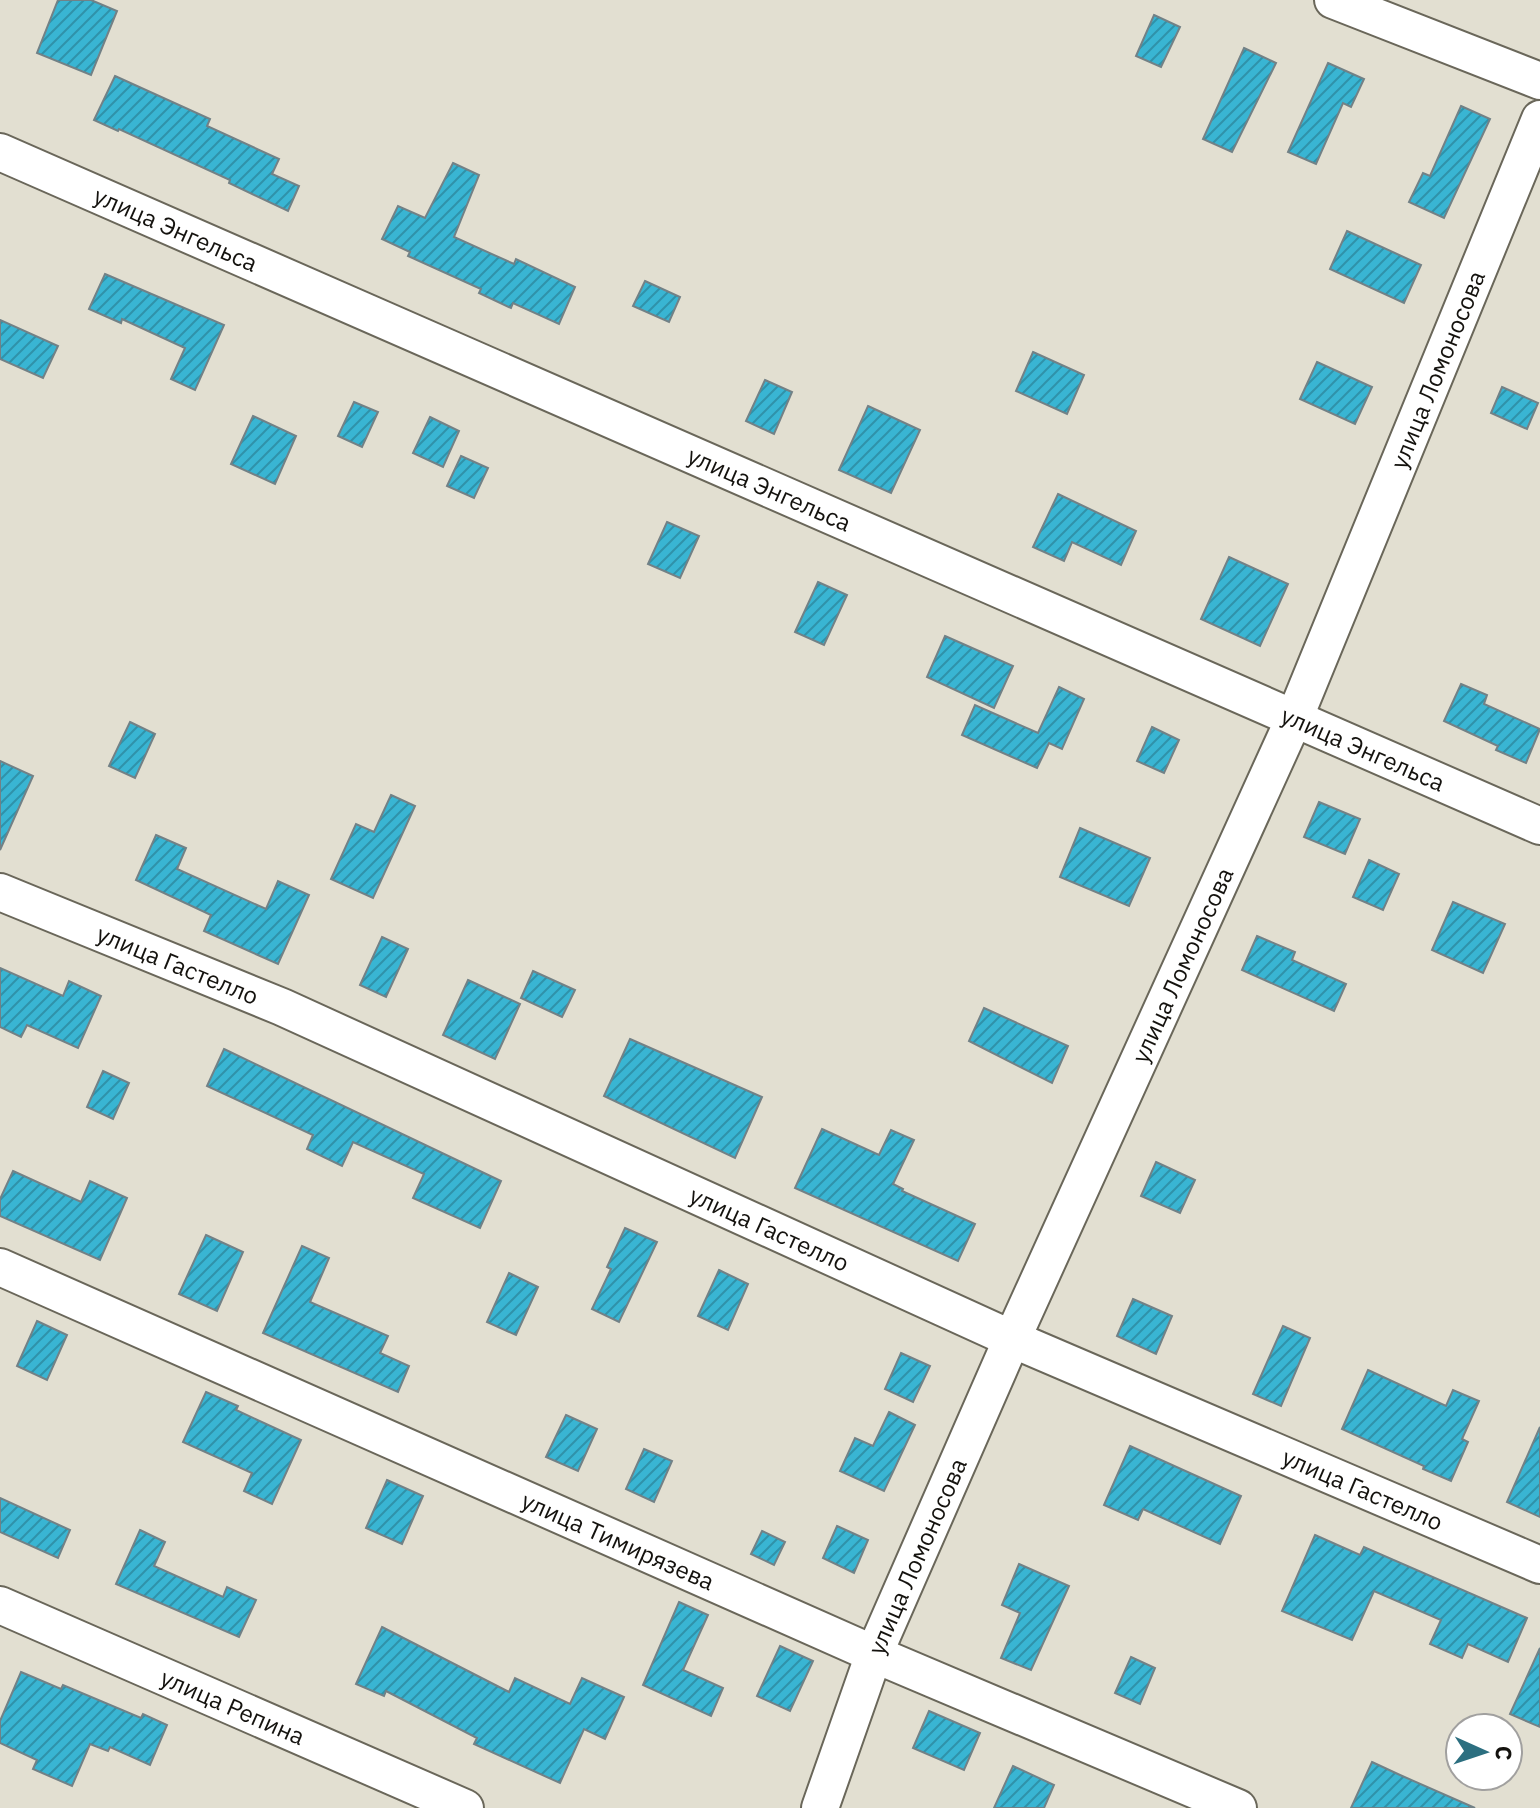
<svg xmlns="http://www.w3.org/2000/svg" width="1540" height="1808" viewBox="0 0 1540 1808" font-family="'IBM Plex Sans',sans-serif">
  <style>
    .building { fill: url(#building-hatch); stroke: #728186; stroke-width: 2 }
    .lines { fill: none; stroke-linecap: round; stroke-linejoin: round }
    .minor-casing { stroke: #6a675a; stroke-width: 40 }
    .minor { stroke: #fff; stroke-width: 36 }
    .labels { text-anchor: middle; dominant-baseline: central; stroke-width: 8; stroke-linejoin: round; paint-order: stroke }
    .street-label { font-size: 24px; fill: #14120e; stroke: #fff }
  </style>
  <defs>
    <pattern id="building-hatch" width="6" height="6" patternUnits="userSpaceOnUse" patternTransform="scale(2)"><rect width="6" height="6" fill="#39b5d3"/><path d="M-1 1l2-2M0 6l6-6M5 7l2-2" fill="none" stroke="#2f92aa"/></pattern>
  </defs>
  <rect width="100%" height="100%" fill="#e2dfd1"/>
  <g class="building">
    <polygon points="58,0 91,0 117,11 91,75 37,53"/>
    <polygon points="1154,15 1180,27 1161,67 1136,56"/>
    <polygon points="1244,48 1276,63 1232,152 1203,139"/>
    <polygon points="1328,63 1364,79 1351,107 1343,103 1316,164 1288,152"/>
    <polygon points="115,76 210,119 207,126 279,159 272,174 299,186 288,211 229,183 230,180 119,129 118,131 94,120"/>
    <polygon points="1461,106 1490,119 1444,218 1409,202 1423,173 1430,176"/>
    <polygon points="453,163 479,175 454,237 514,264 516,259 575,287 559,324 513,303 511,308 479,293 481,289 408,256 410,252 382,239 398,206 425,218"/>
    <polygon points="1347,231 1421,265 1404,303 1330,269"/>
    <polygon points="105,274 224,325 195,390 171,379 185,348 122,319 121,323 89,309"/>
    <polygon points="645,281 680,297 669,322 633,306"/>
    <polygon points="0,320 58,346 43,378 0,359"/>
    <polygon points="1033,352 1084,375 1067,414 1016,391"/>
    <polygon points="1317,362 1372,387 1355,424 1300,399"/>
    <polygon points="765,380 792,392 774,434 746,421"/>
    <polygon points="1502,387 1538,403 1527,429 1491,413"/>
    <polygon points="354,402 378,412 362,447 338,436"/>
    <polygon points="868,406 920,430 891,493 839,470"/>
    <polygon points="253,416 296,436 275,484 231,464"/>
    <polygon points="430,417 459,431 443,467 413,453"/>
    <polygon points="461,456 488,468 474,498 447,486"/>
    <polygon points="1058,494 1136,531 1121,565 1072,542 1064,561 1033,547"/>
    <polygon points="667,522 699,536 680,578 648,564"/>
    <polygon points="1229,557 1288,584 1260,646 1201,619"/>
    <polygon points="818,582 847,595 824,645 795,632"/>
    <polygon points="945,636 1013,666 994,708 927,677"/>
    <polygon points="1461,684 1487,695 1484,704 1540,729 1526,763 1496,750 1498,746 1444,721"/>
    <polygon points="1059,687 1084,699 1062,749 1049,743 1037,768 962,735 975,705 1038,733"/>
    <polygon points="130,722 155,734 135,778 109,766"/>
    <polygon points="1152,727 1179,740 1164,773 1137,761"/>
    <polygon points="0,761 33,776 0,850"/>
    <polygon points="391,795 415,806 373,898 331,879 356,824 374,832"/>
    <polygon points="1319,802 1360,819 1345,854 1304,837"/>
    <polygon points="1080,828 1150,858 1129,906 1060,877"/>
    <polygon points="156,835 186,848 177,869 266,909 278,881 309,895 278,964 204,931 211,915 136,880"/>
    <polygon points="1369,860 1399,874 1383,910 1353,897"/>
    <polygon points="1453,902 1505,924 1483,973 1432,950"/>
    <polygon points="1257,936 1295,952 1292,960 1346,984 1334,1011 1242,970"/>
    <polygon points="382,937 408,949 386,997 360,985"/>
    <polygon points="0,968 63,996 69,981 101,996 78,1048 27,1025 21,1037 0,1027"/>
    <polygon points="533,971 575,990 562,1017 521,998"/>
    <polygon points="468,980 520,1004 495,1059 443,1035"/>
    <polygon points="984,1008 1068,1046 1052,1083 969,1041"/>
    <polygon points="630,1039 762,1097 735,1158 604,1096"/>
    <polygon points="224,1049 501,1181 480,1228 413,1198 424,1174 353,1142 342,1166 307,1149 313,1135 207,1086"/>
    <polygon points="103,1071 129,1083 113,1119 87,1107"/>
    <polygon points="822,1129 879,1155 891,1130 914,1140 893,1184 903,1189 902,1191 975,1224 958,1261 795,1188"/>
    <polygon points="1156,1162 1195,1180 1180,1213 1141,1196"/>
    <polygon points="13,1171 81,1202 90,1181 127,1198 100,1260 0,1216 0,1199"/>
    <polygon points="625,1228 657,1242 619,1322 592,1309 611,1269 607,1267"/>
    <polygon points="206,1235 243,1252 217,1311 179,1294"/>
    <polygon points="302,1246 329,1258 310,1302 388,1336 380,1353 409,1366 398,1392 263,1333"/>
    <polygon points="719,1270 748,1284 728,1330 698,1316"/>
    <polygon points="509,1273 538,1287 516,1335 487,1322"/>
    <polygon points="1133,1299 1172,1316 1156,1354 1117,1336"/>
    <polygon points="37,1321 67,1335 47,1380 17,1366"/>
    <polygon points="1283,1326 1310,1338 1281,1406 1253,1394"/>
    <polygon points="901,1353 930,1366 913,1402 885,1389"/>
    <polygon points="1368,1370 1446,1406 1453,1390 1479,1401 1462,1439 1468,1442 1451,1481 1423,1469 1424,1466 1342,1429"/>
    <polygon points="206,1392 238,1406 236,1410 301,1440 272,1504 244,1491 252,1473 183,1442"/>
    <polygon points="889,1412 915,1425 884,1491 840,1471 855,1438 873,1446"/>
    <polygon points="566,1415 597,1429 578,1471 546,1457"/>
    <polygon points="1540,1427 1540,1517 1507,1502"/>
    <polygon points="1130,1446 1241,1496 1220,1544 1143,1509 1138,1520 1104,1505"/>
    <polygon points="644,1449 672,1461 654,1502 626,1489"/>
    <polygon points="387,1480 423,1496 402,1544 366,1528"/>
    <polygon points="0,1498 70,1530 58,1558 0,1532"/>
    <polygon points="837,1526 868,1540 854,1573 823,1558"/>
    <polygon points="140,1530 165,1542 154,1566 223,1597 227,1587 256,1600 239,1637 116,1584"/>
    <polygon points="762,1531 785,1542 774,1565 751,1554"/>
    <polygon points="1315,1535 1360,1555 1364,1547 1527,1618 1508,1662 1468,1644 1462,1658 1430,1644 1441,1620 1374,1591 1352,1640 1282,1611"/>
    <polygon points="1019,1564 1069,1586 1031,1670 1001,1658 1020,1613 1002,1605"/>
    <polygon points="679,1602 708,1615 683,1670 723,1688 711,1716 643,1685"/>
    <polygon points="382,1627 509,1692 515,1678 570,1704 582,1678 624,1697 605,1739 584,1729 560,1783 474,1744 477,1738 386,1691 384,1696 356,1684"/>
    <polygon points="780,1646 813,1661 790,1711 757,1696"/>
    <polygon points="1540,1648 1540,1727 1510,1714"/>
    <polygon points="1131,1657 1155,1668 1140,1704 1115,1693"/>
    <polygon points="21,1672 61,1689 63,1685 141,1718 143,1714 167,1725 150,1765 110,1747 108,1751 90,1744 72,1786 33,1769 37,1760 0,1743 0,1721"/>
    <polygon points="929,1711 980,1733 964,1770 913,1748"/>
    <polygon points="1372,1762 1400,1775 1475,1808 1351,1808"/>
    <polygon points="1013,1766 1054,1785 1044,1808 994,1808"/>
  </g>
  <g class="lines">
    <g class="minor-casing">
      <g id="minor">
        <polyline points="1333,0 1540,81"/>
        <path id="s1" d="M0,152l1540,674"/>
        <path id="s2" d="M0,892l282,115 730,332 528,226"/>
        <path id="s3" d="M0,1267l874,387 364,154"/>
        <path id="s4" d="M0,1605l465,203"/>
        <path id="s5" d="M820,1808l54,-154 138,-315 282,-620 246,-600"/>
      </g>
    </g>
    <use href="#minor" class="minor"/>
  </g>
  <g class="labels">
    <g class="street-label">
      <text stroke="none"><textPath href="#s1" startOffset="192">улица Энгельса</textPath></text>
      <text stroke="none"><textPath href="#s5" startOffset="1566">улица Ломоносова</textPath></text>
      <text stroke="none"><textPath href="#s1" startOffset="840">улица Энгельса</textPath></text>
      <text stroke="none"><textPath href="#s1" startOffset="1488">улица Энгельса</textPath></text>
      <text stroke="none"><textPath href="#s2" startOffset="192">улица Гастелло</textPath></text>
      <text stroke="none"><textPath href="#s5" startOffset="918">улица Ломоносова</textPath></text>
      <text stroke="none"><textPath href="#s2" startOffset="840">улица Гастелло</textPath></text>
      <text stroke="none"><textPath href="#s2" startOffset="1488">улица Гастелло</textPath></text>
      <text stroke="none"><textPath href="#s3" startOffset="676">улица Тимирязева</textPath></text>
      <text stroke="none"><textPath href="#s5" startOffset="270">улица Ломоносова</textPath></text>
      <text stroke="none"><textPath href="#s4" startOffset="254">улица Репина</textPath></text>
    </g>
  </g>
  <g transform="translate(1484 1752) rotate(93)"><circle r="38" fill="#ffffff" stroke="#a1a09f" stroke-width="2"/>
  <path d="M0-6L14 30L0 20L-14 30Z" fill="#2c6f80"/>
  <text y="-12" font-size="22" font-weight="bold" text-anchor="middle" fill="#14120e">С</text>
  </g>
</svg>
